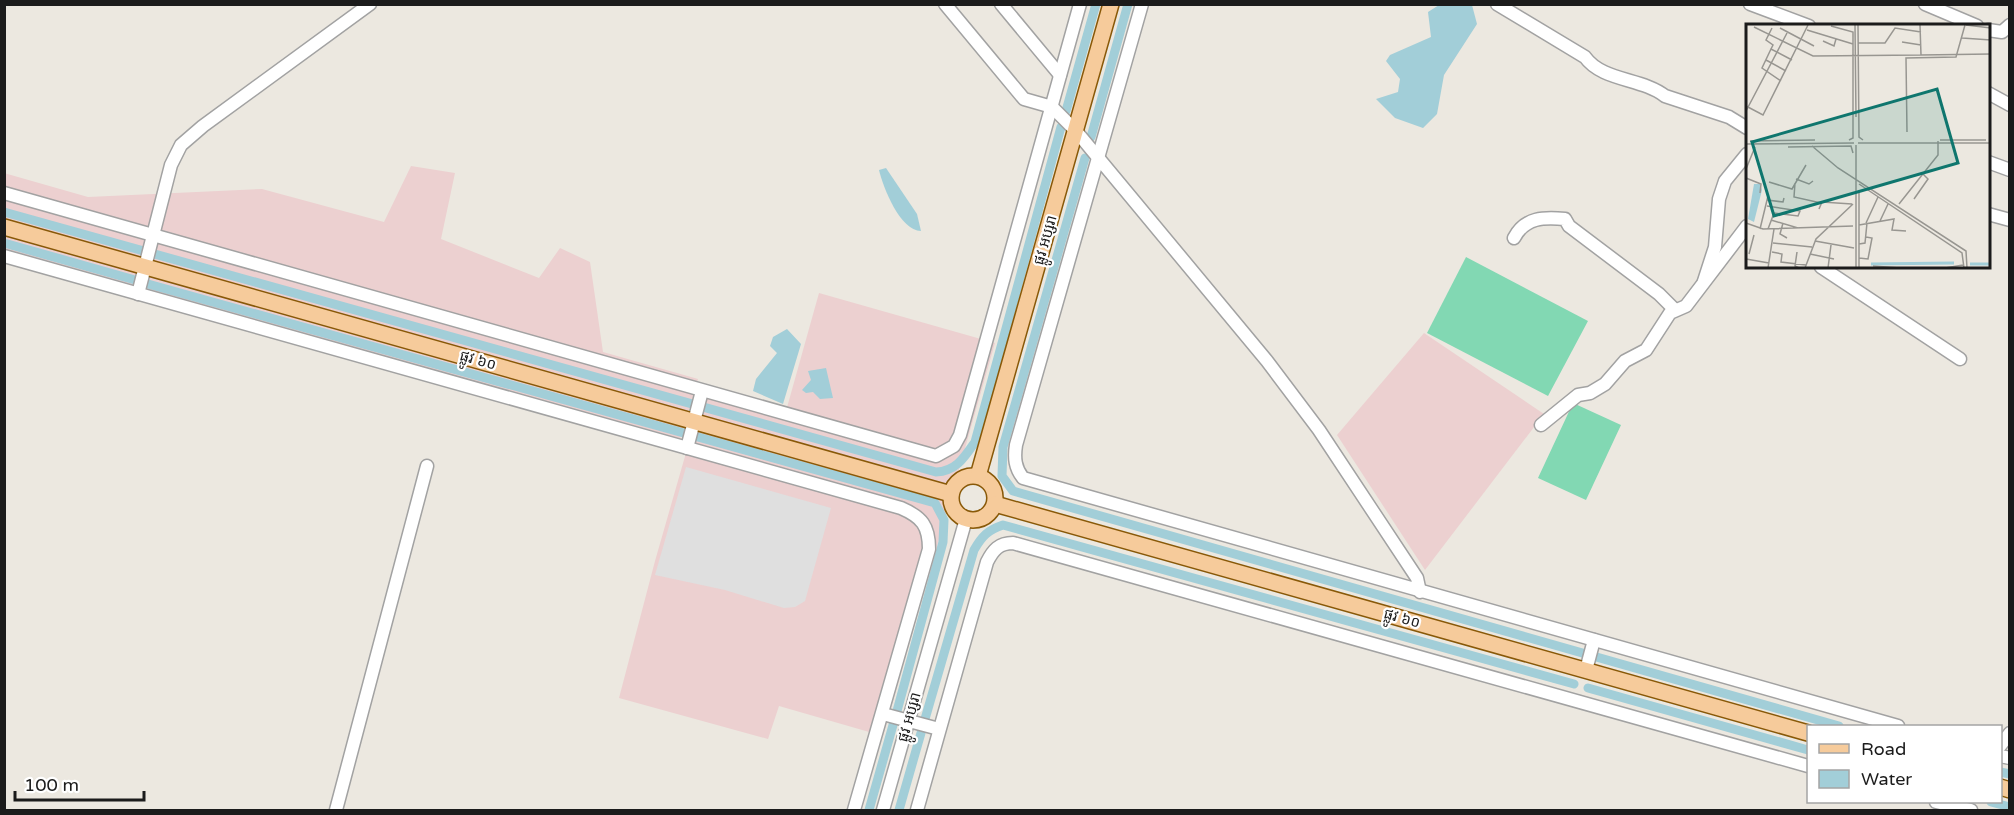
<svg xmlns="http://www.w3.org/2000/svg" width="2014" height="815" viewBox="0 0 2014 815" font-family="'Varela Round','Noto Sans Khmer',sans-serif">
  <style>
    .commercial { fill: #ecd0d0 }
    .pitch { fill: #82d8b3 }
    .parking { fill: #dfdfdf }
    .water { fill: #a2ced8 }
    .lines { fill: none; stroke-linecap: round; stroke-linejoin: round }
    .canal { stroke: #a2ced8; stroke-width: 9 }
    .minor-casing { stroke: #a2a2a2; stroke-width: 15 }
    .major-casing { stroke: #895908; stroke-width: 18 }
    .minor { stroke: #fff; stroke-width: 12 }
    .major { stroke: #f6cb9b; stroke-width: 15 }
    .labels { text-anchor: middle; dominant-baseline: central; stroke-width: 4.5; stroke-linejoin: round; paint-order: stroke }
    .street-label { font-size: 15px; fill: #1b1b1b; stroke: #fff }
    .inset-river { fill: none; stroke: #a2ced8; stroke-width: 3 }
    .inset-road { fill: none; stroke: #989691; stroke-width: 1.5 }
    .view { fill: #0f766e; fill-opacity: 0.15; stroke: #0f766e; stroke-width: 3 }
    .inset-edge { fill: none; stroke: #1b1b1b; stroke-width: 3 }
  </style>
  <rect width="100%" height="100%" fill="#ece8e0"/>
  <g class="commercial">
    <polygon points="411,166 455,173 441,239 539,278 560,248 590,262 603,352 698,379 679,443 5,252 4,173 88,197 262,189 384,222"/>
    <polygon points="819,293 995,343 883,736 779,706 768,739 619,698 655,561 704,390 786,411"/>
    <polygon points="1424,333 1544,414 1425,570 1337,435"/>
  </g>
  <g class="pitch">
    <polygon points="1466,257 1588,321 1548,396 1427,333"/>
    <polygon points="1573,403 1621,425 1586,500 1538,478"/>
  </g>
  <polygon class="parking" points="686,467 831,508 805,601 795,607 784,608 725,590 655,575"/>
  <g class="water">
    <polygon points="1439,5 1472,5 1477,24 1444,75 1437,114 1423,128 1395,118 1376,99 1398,92 1400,79 1386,61 1390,55 1431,37 1428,12"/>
    <path d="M886,168l31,46 4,17c-21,0 -38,-44 -42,-61z"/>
    <polygon points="787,329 801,344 783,404 753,391 756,379 777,353 770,346 773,337"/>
    <polygon points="826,368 833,398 820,399 813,392 806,393 802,390 811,380 808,371"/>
  </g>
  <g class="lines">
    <g class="canal">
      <polyline points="1066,111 1096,4"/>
      <polyline points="1091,137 1128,4"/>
      <polyline points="1085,158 1003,447 1002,476 1013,491 1839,726"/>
      <path d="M4,212l932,260c20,-1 28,-14 39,-30l86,-315"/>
      <polyline points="4,243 135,280"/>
      <polyline points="148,284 935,503 944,520 943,542 897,711"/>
      <polyline points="1588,688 1808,750"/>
      <path d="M925,719l49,-169c8,-14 14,-20 29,-25l571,159"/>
      <polyline points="2000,772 2010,774"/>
      <polyline points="1991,802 2010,807"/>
      <polyline points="869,810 893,725"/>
      <polyline points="899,810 921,733"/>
    </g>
    <g class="minor-casing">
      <g id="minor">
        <polyline points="945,4 1024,99 1052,107 1076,131 1267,361 1319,430 1417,578 1420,592"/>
        <polyline points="1001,4 1060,75"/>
        <path d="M1142,4l-126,441c-2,13 -1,23 7,33l875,248"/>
        <path d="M1497,4l88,53c17,24 57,21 80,39l64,21 18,11"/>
        <polyline points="1750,4 1809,26"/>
        <polyline points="1925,4 1977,26"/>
        <polyline points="1988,30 2002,32 2010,25"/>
        <polyline points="1988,93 2010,105"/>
        <polyline points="1988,162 2010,170"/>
        <polyline points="4,193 936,456 954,446 960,435 1080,4"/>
        <polyline points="1988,214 2010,220"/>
        <path d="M1514,238c11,-21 30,-21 51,-19l4,7 90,68 16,16"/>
        <path d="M4,256l897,252c21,9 28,18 28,41l-75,261"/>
        <polyline points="1821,267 1960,359"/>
        <polyline points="1704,281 1715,247 1719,199 1725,181 1747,154"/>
        <polyline points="138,294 171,165 181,145 203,126 370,4"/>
        <polyline points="1541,425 1578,395 1590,393 1605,384 1625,361 1646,350 1670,313 1686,306 1747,226"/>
        <polyline points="687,448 702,391"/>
        <polyline points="1586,670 1594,640"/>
        <polyline points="883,714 939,729"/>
        <polyline points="2000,746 2010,733"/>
        <polyline points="2000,756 2010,758"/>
        <polyline points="1936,802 1971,810"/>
        <polyline points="336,810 427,466"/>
        <polyline points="883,810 966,519"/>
        <path d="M917,810l70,-248c6,-12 12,-19 26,-19l795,223"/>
      </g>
    </g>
    <g class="major-casing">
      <g id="major">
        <polyline points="4,227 951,494"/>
        <circle cx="973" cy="498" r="22"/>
        <polyline points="978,476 1111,4"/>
        <polyline points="995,504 1808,733"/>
        <polyline points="2000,787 2010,790"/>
      </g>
    </g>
    <use href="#minor" class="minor"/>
    <use href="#major" class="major"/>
  </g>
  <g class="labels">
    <g class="street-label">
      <text transform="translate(1045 240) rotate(-74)">ផ្លូវ អប្សរា</text>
      <text transform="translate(478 360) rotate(16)">ផ្លូវ ៦០</text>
      <text transform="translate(1402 618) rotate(16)">ផ្លូវ ៦០</text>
      <text transform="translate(909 717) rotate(-74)">ផ្លូវ អប្សរា</text>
    </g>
  </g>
  <g transform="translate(1746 24)">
    <rect width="244" height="244" fill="#ece8e0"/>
    <path d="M8,160h6l2,6 -8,32 -6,-3z" fill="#a2ced8"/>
    <path class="inset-river" d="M125,240l83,-1M224,240h21"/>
    <path class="inset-road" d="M109,1l1,92M112,1l1,112 4,3M174,1l1,30 70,-1M220,1l25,3M85,2l22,6v106l-4,2M8,3l59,29 108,-1M34,4l34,18M61,6l46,14M216,14l29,2M77,17l11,5 2,-7M156,18l19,3M112,19h27l10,-15 26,4M25,25l2,-4 -7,-5 6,-12M20,36l20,11M35,57l-19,-13 9,-19 21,11M0,82l17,9 45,-90M0,87l41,-78M161,108l-1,-74 50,-1 9,-32M194,116h46M4,117l65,-1M112,119h133M0,120l108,-1M110,121v123M66,122l26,22 128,83 1,17M42,123l63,-1 2,7M0,145l9,-22M0,154l15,6 -1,9M50,155l13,5 4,-3M23,158l23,7 14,-24M49,159l-1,14 27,6M113,160l103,69 2,15M113,166v78M168,175l14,-20 -5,-5M21,176l16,2 1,-4M153,180l39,-49v-14M21,182l33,5 -2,5 -24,-3 -6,16M73,185l3,-7 30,2M25,196l27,8M134,197l8,-17M0,199l17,6 90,-3M37,199l-3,11 7,4M120,199l12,-26M113,201l35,-6 -2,11 14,1M14,205l8,-33M69,217l39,7M27,219l39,4M113,220l6,-1 2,-20M26,228l10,2 -1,8 25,3M51,228l-2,14 4,2M3,230l5,-19M64,230l24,5M113,234l9,1 4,-21 -6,-1M0,235l23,4M127,242l27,2M22,244l6,-39M59,244l11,-29 37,-35M82,244l3,-23M199,244l18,-3"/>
    <path class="view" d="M191,65l21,74 -184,53 -22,-74z"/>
    <rect width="244" height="244" class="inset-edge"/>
  </g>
  <rect width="2014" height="815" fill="none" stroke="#1b1b1b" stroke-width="12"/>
  <rect x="1807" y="725" width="195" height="78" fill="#ffffff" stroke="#a4a4a4" stroke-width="1.5"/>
  <rect x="1819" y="744" width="30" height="9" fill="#f6cb9b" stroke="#a4a4a4" stroke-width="1.5"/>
  <text x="1861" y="755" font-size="18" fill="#1b1b1b">Road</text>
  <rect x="1819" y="770" width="30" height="18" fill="#a2ced8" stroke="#a4a4a4" stroke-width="1.5"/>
  <text x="1861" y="785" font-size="18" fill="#1b1b1b">Water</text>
  <path d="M15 791v9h129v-9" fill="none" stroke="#1b1b1b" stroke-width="3"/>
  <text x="24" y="791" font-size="18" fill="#1b1b1b" stroke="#ffffff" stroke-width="4.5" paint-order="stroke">100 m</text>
</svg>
